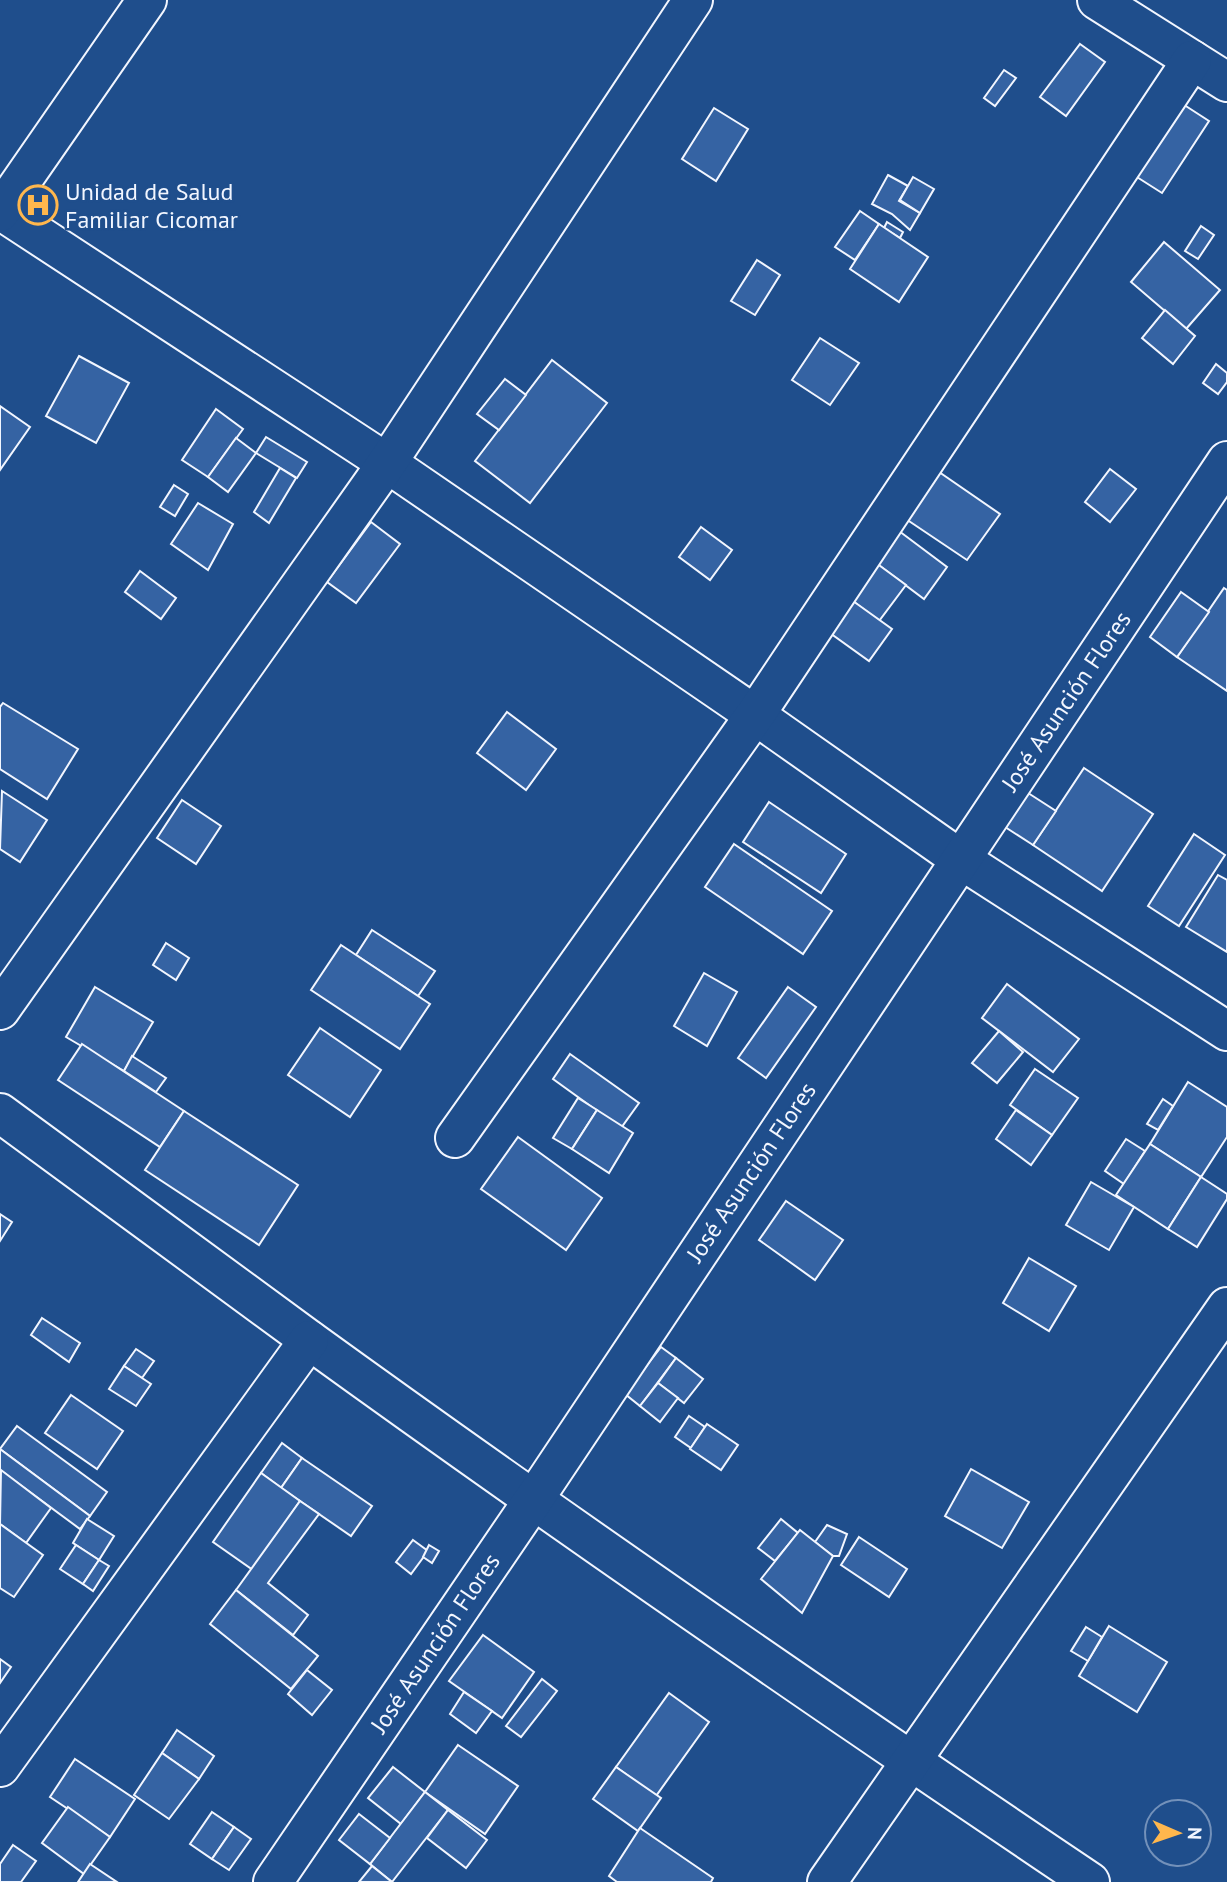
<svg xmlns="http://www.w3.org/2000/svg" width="1227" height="1882" viewBox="0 0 1227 1882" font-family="'PT Sans',sans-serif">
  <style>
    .building { fill: #3563a3; stroke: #f2f6ff; stroke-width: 2 }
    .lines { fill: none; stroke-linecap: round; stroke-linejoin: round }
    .street-casing { stroke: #f2f6ff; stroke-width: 42 }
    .secondary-casing { stroke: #f2f6ff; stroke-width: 42 }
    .street { stroke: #1f4e8c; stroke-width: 38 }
    .secondary { stroke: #1f4e8c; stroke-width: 38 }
    .labels { text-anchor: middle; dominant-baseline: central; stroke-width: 5; stroke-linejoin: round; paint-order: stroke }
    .poi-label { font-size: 24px; fill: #f2f6ff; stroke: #1f4e8c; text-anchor: start }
    .street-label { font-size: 24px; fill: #f2f6ff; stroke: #1f4e8c }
  </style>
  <rect width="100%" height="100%" fill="#1f4e8c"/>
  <g class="building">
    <polygon points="1080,44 1105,62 1066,116 1040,97"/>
    <polygon points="1004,70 1016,78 995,106 984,98"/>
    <polygon points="1175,99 1209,121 1162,193 1129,172"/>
    <polygon points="714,108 748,129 716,181 682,159"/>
    <polygon points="888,175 908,186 899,201 920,213 910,230 892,214 872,204"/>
    <polygon points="913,177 934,189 920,213 900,200"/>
    <polygon points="860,211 879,224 855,260 835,247"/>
    <polygon points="887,222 903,232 900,238 884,228"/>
    <polygon points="879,224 928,257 899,302 850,269"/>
    <polygon points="1201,226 1214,235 1198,259 1185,251"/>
    <polygon points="1164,242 1220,290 1186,329 1131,282"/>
    <polygon points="757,260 780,275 755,315 731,301"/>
    <polygon points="1165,310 1195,336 1173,364 1142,338"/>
    <polygon points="820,338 859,363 830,405 792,380"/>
    <polygon points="79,356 129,383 96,443 46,416"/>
    <polygon points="552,360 607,403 530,503 475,461"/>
    <polygon points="1216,364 1227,373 1227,382 1218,394 1203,383"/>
    <polygon points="505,379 526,395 499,430 477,414"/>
    <polygon points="0,406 30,427 0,470"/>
    <polygon points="216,409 243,429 208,477 182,460"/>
    <polygon points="266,437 307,462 297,478 256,453"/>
    <polygon points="236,438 256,453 228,492 208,477"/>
    <polygon points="926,463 1000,514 967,560 894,511"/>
    <polygon points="280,468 296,478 269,523 254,512"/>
    <polygon points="1110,469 1136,489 1110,522 1085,502"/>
    <polygon points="174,485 188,494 175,516 160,507"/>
    <polygon points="198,503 233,524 208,570 171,544"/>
    <polygon points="371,522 400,544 356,603 327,582"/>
    <polygon points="701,527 732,550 710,580 679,557"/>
    <polygon points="895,528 947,567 924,599 872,560"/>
    <polygon points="872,560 906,585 879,621 846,596"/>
    <polygon points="140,571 176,598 161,619 125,592"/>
    <polygon points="1224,588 1227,590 1227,691 1177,657"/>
    <polygon points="1181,592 1209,612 1177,657 1150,637"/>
    <polygon points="846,596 892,629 869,661 823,628"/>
    <polygon points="3,703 78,749 47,799 0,769 0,707"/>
    <polygon points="507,712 556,749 526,790 477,753"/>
    <polygon points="1084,768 1153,814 1102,891 1033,845"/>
    <polygon points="2,791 47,820 20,862 0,849"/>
    <polygon points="1025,791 1056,811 1033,845 1002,825"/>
    <polygon points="182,800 221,826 196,864 157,838"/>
    <polygon points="769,802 846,854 821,893 743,842"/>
    <polygon points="1194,834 1225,855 1179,926 1148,906"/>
    <polygon points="734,844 832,911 803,954 705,887"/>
    <polygon points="1218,875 1227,880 1227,952 1186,927"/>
    <polygon points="372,930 435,971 418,996 356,955"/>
    <polygon points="166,943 189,958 176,980 153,965"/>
    <polygon points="341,945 430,1004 400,1049 311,990"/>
    <polygon points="704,973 737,992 707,1046 674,1026"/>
    <polygon points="1007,984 1079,1039 1053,1072 982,1018"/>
    <polygon points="95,987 153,1022 124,1071 66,1037"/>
    <polygon points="788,987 816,1007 766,1078 738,1058"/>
    <polygon points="320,1028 381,1070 350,1117 288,1075"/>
    <polygon points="999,1031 1023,1052 997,1083 972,1063"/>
    <polygon points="82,1044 184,1111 160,1147 58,1080"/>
    <polygon points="570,1054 639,1103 621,1128 553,1079"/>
    <polygon points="132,1056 166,1078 156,1092 124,1071"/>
    <polygon points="1035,1069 1078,1098 1052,1135 1010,1105"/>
    <polygon points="1188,1082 1227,1107 1227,1137 1201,1177 1150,1144"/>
    <polygon points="578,1098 597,1110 572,1149 553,1138"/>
    <polygon points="1163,1099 1173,1106 1158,1130 1147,1124"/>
    <polygon points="597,1110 633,1133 609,1173 572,1149"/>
    <polygon points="1016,1110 1052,1135 1031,1165 996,1139"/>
    <polygon points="184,1111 298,1185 259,1245 145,1170"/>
    <polygon points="518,1137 602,1198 566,1250 481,1189"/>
    <polygon points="1126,1139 1145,1151 1124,1184 1105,1171"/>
    <polygon points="1150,1144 1201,1177 1168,1229 1116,1195"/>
    <polygon points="1201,1177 1227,1194 1227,1199 1197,1247 1168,1229"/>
    <polygon points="1091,1182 1134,1207 1109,1250 1066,1225"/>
    <polygon points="786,1201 843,1240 815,1280 759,1240"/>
    <polygon points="0,1214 12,1222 0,1241"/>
    <polygon points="1029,1258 1076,1286 1049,1331 1003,1303"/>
    <polygon points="42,1318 80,1343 69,1362 31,1335"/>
    <polygon points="661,1347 676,1358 640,1406 625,1394"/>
    <polygon points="136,1349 154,1361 142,1378 124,1366"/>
    <polygon points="676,1358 703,1379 684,1403 658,1383"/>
    <polygon points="124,1366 151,1384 136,1406 109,1389"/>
    <polygon points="658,1383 678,1398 660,1422 640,1406"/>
    <polygon points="71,1395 123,1431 97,1469 45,1433"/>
    <polygon points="689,1416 705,1427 691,1448 675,1437"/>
    <polygon points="707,1424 738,1445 721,1470 690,1449"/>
    <polygon points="17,1426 107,1492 90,1516 0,1449"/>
    <polygon points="282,1443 302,1458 281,1488 261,1473"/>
    <polygon points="0,1449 90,1516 80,1529 0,1470"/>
    <polygon points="302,1458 372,1506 351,1536 281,1488"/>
    <polygon points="971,1469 1029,1502 1002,1548 945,1516"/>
    <polygon points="1,1470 51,1508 26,1543 0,1524"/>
    <polygon points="261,1473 300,1501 253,1570 213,1542"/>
    <polygon points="300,1501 319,1514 268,1583 308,1615 293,1635 236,1590"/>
    <polygon points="87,1519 114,1536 99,1560 73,1543"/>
    <polygon points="781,1519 798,1533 775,1561 758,1548"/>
    <polygon points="0,1524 43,1555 14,1597 0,1588"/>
    <polygon points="827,1525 847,1534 839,1556 833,1556 815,1542"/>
    <polygon points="800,1530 833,1556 802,1613 761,1579"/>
    <polygon points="859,1537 907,1569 889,1597 841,1565"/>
    <polygon points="413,1540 428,1551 411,1574 396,1562"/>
    <polygon points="76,1545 99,1560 83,1584 60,1569"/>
    <polygon points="429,1545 439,1551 432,1563 423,1557"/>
    <polygon points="99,1560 109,1566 93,1591 83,1584"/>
    <polygon points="236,1590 318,1656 291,1689 210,1624"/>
    <polygon points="1109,1626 1167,1662 1137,1712 1079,1676"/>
    <polygon points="1086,1627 1102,1637 1088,1661 1071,1651"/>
    <polygon points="483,1635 534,1672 502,1718 449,1681"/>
    <polygon points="0,1659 11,1667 0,1683"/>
    <polygon points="307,1670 332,1690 312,1715 288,1694"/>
    <polygon points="542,1679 557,1691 521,1737 506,1726"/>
    <polygon points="464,1692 492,1711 476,1733 450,1714"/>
    <polygon points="669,1693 709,1722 656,1796 616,1767"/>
    <polygon points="177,1730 214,1756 199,1779 162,1753"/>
    <polygon points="458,1745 518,1786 485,1834 425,1792"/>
    <polygon points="162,1753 199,1779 169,1819 134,1795"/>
    <polygon points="75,1759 135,1799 110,1837 50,1797"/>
    <polygon points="393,1767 425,1792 401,1824 368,1798"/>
    <polygon points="616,1767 661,1798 638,1831 593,1799"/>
    <polygon points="425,1792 448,1810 392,1882 370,1864"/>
    <polygon points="68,1807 110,1837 84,1874 42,1843"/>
    <polygon points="448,1810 487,1840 466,1868 427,1838"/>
    <polygon points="212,1812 234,1827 212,1859 190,1844"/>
    <polygon points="359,1814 390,1838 370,1864 339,1840"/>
    <polygon points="234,1827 251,1839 229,1870 212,1859"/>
    <polygon points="640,1828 713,1878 711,1882 617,1882 609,1876"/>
    <polygon points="13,1845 36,1861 21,1882 0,1882 0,1864"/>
    <polygon points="90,1864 117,1882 78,1882"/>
    <polygon points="372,1866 392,1882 359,1882"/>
  </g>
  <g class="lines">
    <g class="street-casing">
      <g id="street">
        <polyline points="1097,0 1227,82"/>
        <polyline points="0,210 387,463 755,715 960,859 1227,1031"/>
        <polyline points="0,212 147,0"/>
        <polyline points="0,1010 387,463 693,0"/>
        <path d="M0,1113c103,75 205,151 308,226 257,186 519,366 782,543"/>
        <polyline points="455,1138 755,715 1192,60"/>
        <polyline points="0,1767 309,1340"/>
        <polyline points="827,1882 1227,1307"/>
      </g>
    </g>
    <g class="secondary-casing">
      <polyline id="secondary" points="273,1882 534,1499 1227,461"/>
    </g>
    <use href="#street" class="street"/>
    <use href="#secondary" class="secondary"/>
  </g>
  <defs>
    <g id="hospital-ring" transform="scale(2.0125)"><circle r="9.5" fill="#1f4e8c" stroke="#ffb74d" stroke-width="1.5"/><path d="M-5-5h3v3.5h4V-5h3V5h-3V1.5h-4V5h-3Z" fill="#ffb74d"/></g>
  </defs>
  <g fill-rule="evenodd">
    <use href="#hospital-ring" x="38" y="205"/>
  </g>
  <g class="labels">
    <g class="poi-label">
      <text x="65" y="191">Unidad de Salud<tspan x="65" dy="28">Familiar Cicomar</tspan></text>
    </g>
    <g class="street-label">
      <text transform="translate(1066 701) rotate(-56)">José Asunción Flores</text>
      <text transform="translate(751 1172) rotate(-56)">José Asunción Flores</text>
      <text transform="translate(435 1643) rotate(-56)">José Asunción Flores</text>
    </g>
  </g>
  <g transform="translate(1178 1833) rotate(92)"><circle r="33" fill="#1f4e8c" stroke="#7391ba" stroke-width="2"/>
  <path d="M0-5L12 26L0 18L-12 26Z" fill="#ffb74d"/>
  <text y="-10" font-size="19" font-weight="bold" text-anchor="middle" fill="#f2f6ff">N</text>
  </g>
</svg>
